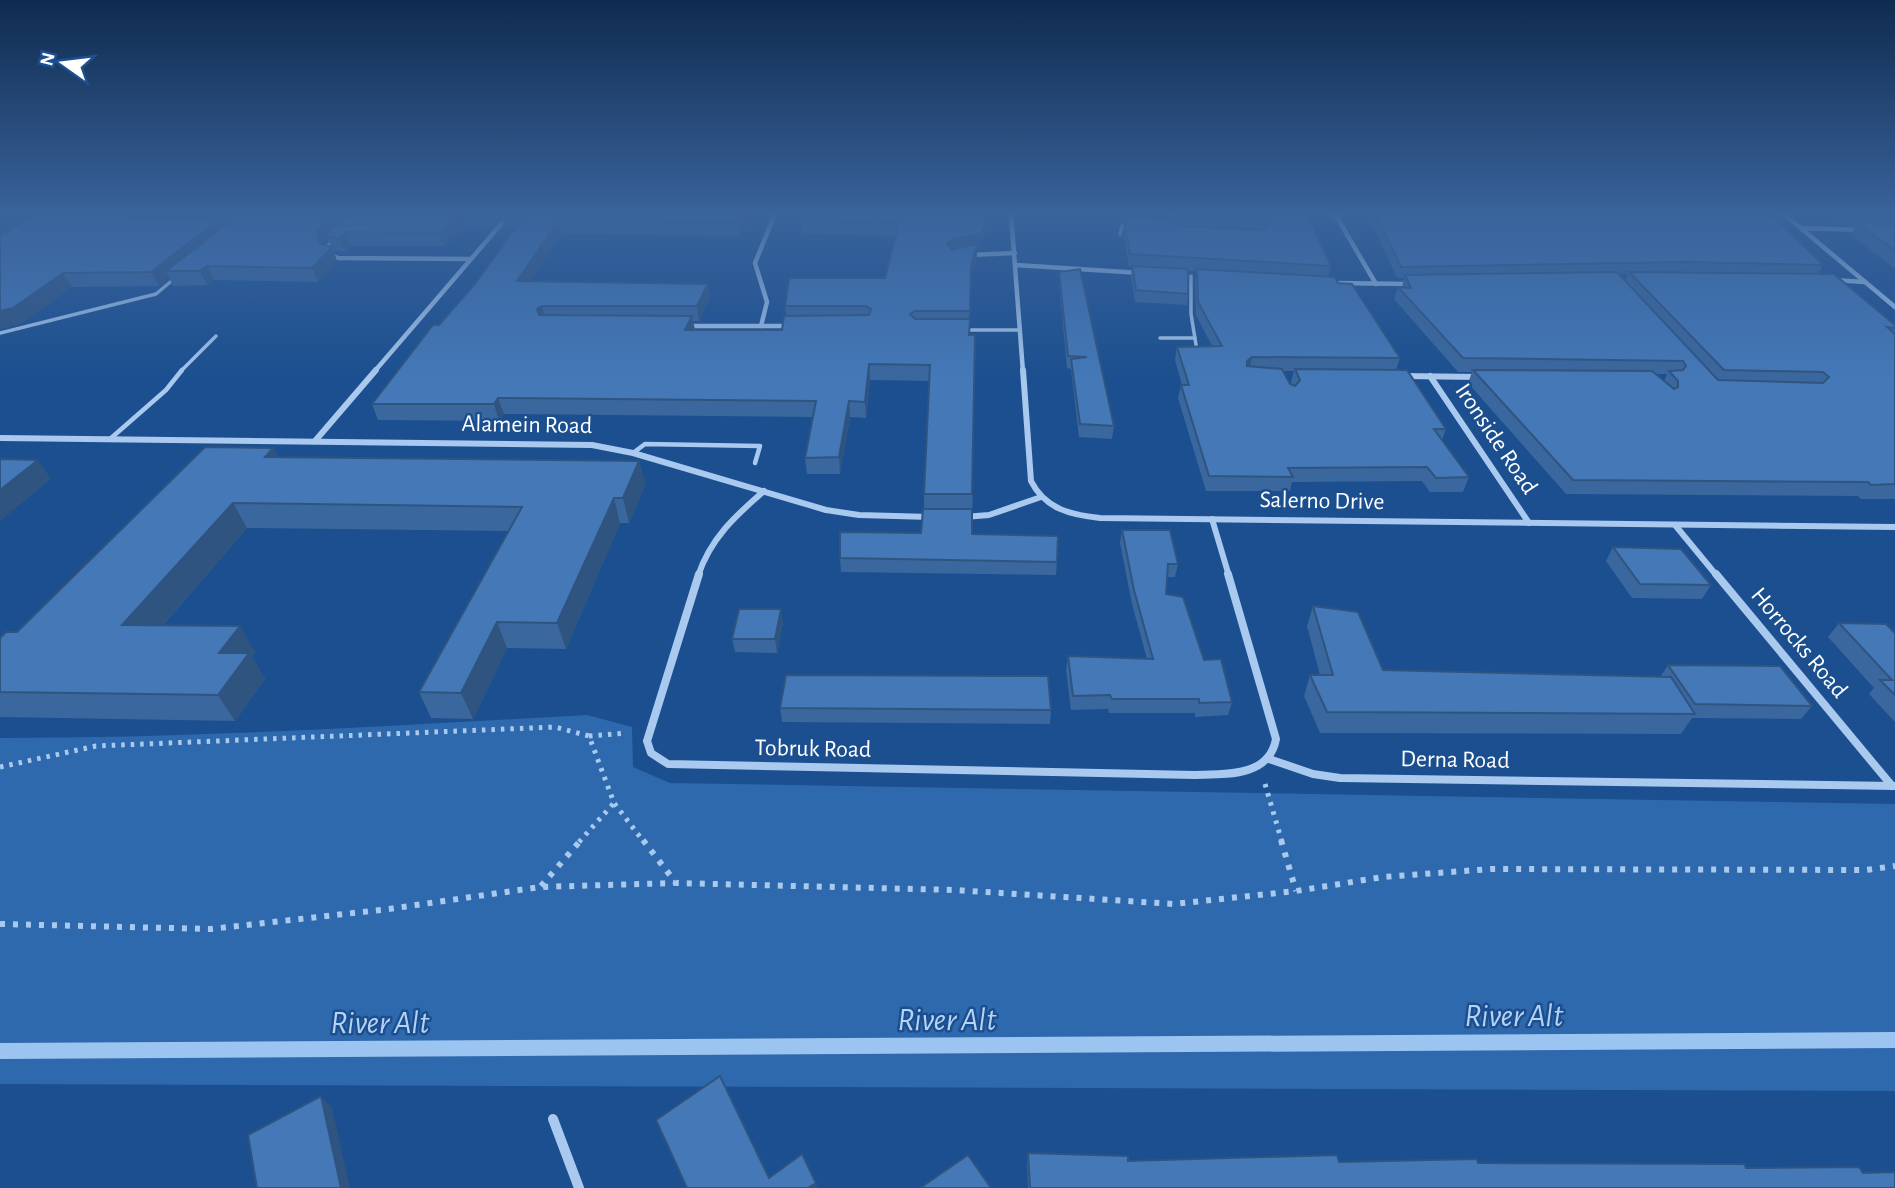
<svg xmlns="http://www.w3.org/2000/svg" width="1895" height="1188" viewBox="0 0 1895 1188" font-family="'Alegreya Sans',sans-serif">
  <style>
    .green { fill: #2e69ad }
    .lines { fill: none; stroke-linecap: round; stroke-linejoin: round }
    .stream { fill: #9cc4f0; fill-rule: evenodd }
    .path-far1 { stroke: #a9c9ee; stroke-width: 5; stroke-dasharray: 3.5 6; stroke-linecap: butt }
    .path { stroke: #a9c9ee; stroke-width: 6; stroke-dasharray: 5 8; stroke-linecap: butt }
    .lane-far1 { stroke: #a9c9ee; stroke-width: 3.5 }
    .lane { stroke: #a9c9ee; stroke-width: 4.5 }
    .street-far3 { stroke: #a9c9ee; stroke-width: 4.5 }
    .street-far2 { stroke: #a9c9ee; stroke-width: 6 }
    .street-far1 { stroke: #a9c9ee; stroke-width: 8 }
    .street { stroke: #a9c9ee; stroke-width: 10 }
    .wall { fill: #3a679d; fill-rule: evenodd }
    .shaded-wall { fill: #305480 }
    .building { fill: #4478b7; stroke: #305480; stroke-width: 2 }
    .labels { text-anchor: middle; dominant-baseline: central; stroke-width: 5; stroke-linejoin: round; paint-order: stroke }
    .street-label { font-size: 24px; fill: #fff; stroke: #1b4f8f }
    .near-water-label { font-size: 32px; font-style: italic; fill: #b5d3f5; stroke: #1b4f8f }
  </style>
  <rect width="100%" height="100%" fill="#1b4f8f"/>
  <path class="green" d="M587,715l45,12 1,40 37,16 1225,21v287l-1895,-7v-346c196,0 391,-12 587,-23z"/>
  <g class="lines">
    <polygon class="stream" points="1895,1032 1895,1048 0,1059 0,1043"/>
    <g class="path-far1">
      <polyline points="589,736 626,733"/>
      <polyline points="0,767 96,746 555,727 589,736 614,803 644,842"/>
      <polyline points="1265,784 1282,842"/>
      <polyline points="579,842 614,803"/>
    </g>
    <g class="path">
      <polyline points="643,840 676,883 954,890 1174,904 1296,891 1383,877 1491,869 1866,870 1895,866"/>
      <polyline points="1281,840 1296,891"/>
      <polyline points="541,886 581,840"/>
      <polyline points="0,924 211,929 389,909 540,887 675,883"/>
    </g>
    <g class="lane-far1">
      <polyline points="1120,234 1122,226 1130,225"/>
      <polyline points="1191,276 1191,314 1197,351"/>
      <polyline points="963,330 1020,330"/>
      <polyline points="0,333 156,294 175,278"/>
      <polyline points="1160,338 1195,338"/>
      <polyline points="180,372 216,336"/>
    </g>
    <g class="lane">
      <polyline points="110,439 166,390 182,370"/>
      <polyline points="633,453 645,444 760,446 755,463"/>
    </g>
    <g class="street-far3">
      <polyline points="1011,214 1023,372"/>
      <polyline points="1169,214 1169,217"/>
      <polyline points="1335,214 1376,284"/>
      <polyline points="1784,214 1895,307"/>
      <polyline points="1801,228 1863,230"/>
      <polyline points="337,237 326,248 328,254 338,258 470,259"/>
      <polyline points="970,255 1015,253"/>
      <polyline points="1016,265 1141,273"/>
      <polyline points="1834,280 1865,282"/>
      <polyline points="1334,283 1410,284"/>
      <polyline points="686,326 790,326"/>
      <polyline points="761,326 767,302 755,263 775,214"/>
      <polyline points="374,372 502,223 518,214"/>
    </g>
    <g class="street-far2">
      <path d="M1023,370l8,111c14,28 40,34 69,37l795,9"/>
      <polyline points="1403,376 1479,377"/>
      <polyline points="1430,376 1529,523"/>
      <polyline points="0,438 592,445 633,453 826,510 859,515 931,517"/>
      <polyline points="315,441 376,370"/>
      <polyline points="964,517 989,515 1041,497"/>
      <polyline points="1212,519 1229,576"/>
      <polyline points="1675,525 1717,576"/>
      <path d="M698,576c12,-37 37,-60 66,-85"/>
    </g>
    <g class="street-far1">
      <path d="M699,574l-52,167 4,12 17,11 527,11c31,-1 74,2 81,-36l-48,-165"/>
      <polyline points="1716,574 1892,786"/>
      <polyline points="1269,759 1313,774 1340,778 1895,786"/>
    </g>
    <polyline class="street" points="553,1119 579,1188"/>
  </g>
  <g class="wall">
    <path d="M36,214h715l-11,22 -178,-3 -32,48 178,3 2,14 -11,23h-6l2,9h87l4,-14 -1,-10 100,-28 11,-42 -94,-3 -1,-13 1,-6h175l9,15 -6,19 -3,1v9l-7,23 -1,54h6l-3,199 85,28 -1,13 -215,-3 -1,-14 81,-25 3,-24v-15l6,-113 -60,-1 -4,38 -16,-1 -10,57h-33l-2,-16 8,-41 -309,-3 -5,7 -121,-1 -6,-16 103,-120 41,-56 -11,-1 -3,-9 -10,9 -27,-1 -21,20h-94l-5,6 -12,-2 4,11 -19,21 -104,-2 -7,5 -34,1 -4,-8 -10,8 -87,1 -50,36 -22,6v-93zM328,238l3,9 -8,-3v-1z"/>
    <path d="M1120,214h48v4h3v-4h136l24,52 -3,10 10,7 62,75 -4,12 50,59 -4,11 27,37 -6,15h-33l-8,-11 -130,1 -2,9h-84l-28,-93 3,-13h1l-7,-25 2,-13 35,-1 -16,-31 -1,-34 2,-10h-9v23l-1,11 -52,-3 -4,-25 1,-10h-3l-5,-31 2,-15h-5zM1283,371h11l-3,11 2,4 -3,-2z"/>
    <path d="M1368,214h403l52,51 -5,9 77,51v174h-34l-3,-3 -292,-2 -98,-111 4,-11h-14l-64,-73 4,-12h4l2,-9h-7zM1619,274h9l-3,7zM1656,374h11l-3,7z"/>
    <polygon points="1824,214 1895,214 1895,269 1851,235 1856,226 1837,225"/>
    <polygon points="1059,272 1114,426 1112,439 1079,437 1071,369 1067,368 1059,283"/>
    <polygon points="273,448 278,457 639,461 645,485 629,523 620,523 566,649 507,648 473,719 431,718 419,692 508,531 247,528 163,625 255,652 252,657 265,679 235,721 0,717 0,638 17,632"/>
    <polygon points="1122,530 1178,564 1175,577 1167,577 1166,594 1204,660 1232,702 1228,715 1195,717 1195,713 1109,713 1108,709 1071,710 1066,670 1068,656 1147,659 1132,604 1120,543"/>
    <polygon points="1613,547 1711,585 1702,599 1632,598 1606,561"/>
    <polygon points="1313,606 1383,670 1660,677 1668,665 1812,706 1801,719 1692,718 1681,734 1320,733 1304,696 1310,675 1320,675 1307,626"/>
    <polygon points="783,622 777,653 735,652 732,639"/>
    <polygon points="1839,623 1895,633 1895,722 1869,694 1874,688 1828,637"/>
    <polygon points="780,708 1051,710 1050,724 782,722"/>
    <polygon points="1028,1153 1128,1161 1478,1163 1746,1168 1863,1173 1895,1188 1028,1188 1027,1164"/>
  </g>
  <g class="shaded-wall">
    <polygon points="336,214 357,214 327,236 328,238 323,243 324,255 332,247 337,261 318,282 312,268 318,243 317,229"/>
    <polygon points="460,214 461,214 465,226 444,246 440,233"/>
    <polygon points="488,214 511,214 501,214 502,218 492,227"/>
    <polygon points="743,214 751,214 740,236 738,222"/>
    <polygon points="987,215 986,229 980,248 977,249 977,258 970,281 947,244 951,240"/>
    <polygon points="222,217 228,230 166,271 169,278 159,286 151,272"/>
    <polygon points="559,220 562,233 521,296 517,281"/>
    <polygon points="345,232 350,246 345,252 339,239"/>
    <polygon points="207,266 214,280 207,285 200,271"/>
    <polygon points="63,273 72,287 22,323 0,329 0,311"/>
    <polygon points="708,284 710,298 699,321 697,306"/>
    <polygon points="542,306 546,321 542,324 537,309"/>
    <polygon points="692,316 695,331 685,330"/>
    <polygon points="1252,357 1249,370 1244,374 1247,361"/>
    <polygon points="869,364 870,380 866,418 865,402"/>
    <polygon points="498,398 504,414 499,421 494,404"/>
    <polygon points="849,401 850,417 840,474 839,457"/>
    <polygon points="273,448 286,472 265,457"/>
    <polygon points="38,460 51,479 0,521 0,490"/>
    <polygon points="639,461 645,485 629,523 623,498"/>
    <polygon points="614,498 620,523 566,649 557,623"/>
    <polygon points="233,503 247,528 140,651 122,625"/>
    <polygon points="781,609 783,622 777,653 775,639"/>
    <polygon points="497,622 507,648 473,719 461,693"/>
    <polygon points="240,626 255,652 252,657 265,679 235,721 218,695 219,653"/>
    <polygon points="321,1096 332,1108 350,1188 341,1188"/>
    <polygon points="816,1183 818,1188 808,1188"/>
  </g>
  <g class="building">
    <polygon points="36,214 125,214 129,217 222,217 151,272 63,273 13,308 0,311 0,236"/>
    <polygon points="234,214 336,214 317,229 318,243 332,247 312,268 207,266 200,271 166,271 233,219"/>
    <polygon points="350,214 460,214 440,233 345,232 339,239 327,236 327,233"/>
    <polygon points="501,214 743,214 738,222 559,220 517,281 708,284 697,306 542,306 537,309 539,315 692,316 685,330 782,330 784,316 869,315 871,309 866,306 785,306 789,278 885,278 899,223 801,220 802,214 976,214 976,215 987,215 981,234 951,240 947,244 952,250 977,244 971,266 970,311 915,311 910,314 915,319 970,319 969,335 975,335 972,494 924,494 930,365 869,364 865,402 849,401 839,457 805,458 816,401 498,398 494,404 372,404 433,325 439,325 475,284 525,215"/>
    <polygon points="1179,214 1307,214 1331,266 1130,254 1125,224 1128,216 1172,218 1182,226 1264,230 1269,225 1265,221 1184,217"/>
    <polygon points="1376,214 1771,214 1823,265 1687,262 1401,267"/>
    <polygon points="1860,214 1895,214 1895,216"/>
    <polygon points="1858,223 1895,224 1895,251"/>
    <polygon points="1132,266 1188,269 1188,294 1136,290"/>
    <polygon points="1080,269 1114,426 1080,424 1071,359 1087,357 1068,356 1059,272"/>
    <polygon points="1197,269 1335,277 1338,283 1352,284 1400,358 1252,357 1247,361 1247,366 1282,369 1290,384 1295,386 1300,380 1295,369 1407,370 1446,429 1434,429 1469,477 1436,478 1427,467 1288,468 1293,477 1209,476 1181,385 1189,385 1177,347 1222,346 1198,302"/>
    <polygon points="1617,272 1718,380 1823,383 1829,377 1823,372 1724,370 1629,272 1834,274 1895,325 1895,328 1887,327 1895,334 1895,484 1871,485 1868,482 1573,480 1473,370 1652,371 1674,389 1678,387 1678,381 1669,371 1683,370 1686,366 1683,361 1463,358 1398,287 1411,288 1405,275"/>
    <polygon points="205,447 273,448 265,457 639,461 623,498 614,498 557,623 497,622 461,693 419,692 522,507 233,503 122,625 240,626 219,653 249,653 218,695 0,692 0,638 6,632 17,632"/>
    <polygon points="0,459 38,460 0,490"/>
    <polygon points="923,509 972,509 972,534 1058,536 1057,562 840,558 840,532 921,533"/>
    <polygon points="1122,530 1170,530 1178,564 1168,564 1166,594 1183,597 1204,660 1221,659 1232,702 1199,703 1199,699 1112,699 1110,695 1073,696 1068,656 1153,659 1134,590"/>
    <polygon points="1613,547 1681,549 1711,585 1640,584"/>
    <polygon points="1313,606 1358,612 1383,670 1671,677 1695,714 1327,712 1310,675 1333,675"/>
    <polygon points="739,609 781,609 775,639 732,639"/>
    <polygon points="1839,623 1886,624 1895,633 1895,695 1880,680 1892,680"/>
    <polygon points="1668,665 1780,666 1812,706 1695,704"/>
    <polygon points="786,675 1048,676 1051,710 780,708"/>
    <polygon points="720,1076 769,1178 802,1154 816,1183 808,1188 687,1188 656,1120"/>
    <polygon points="321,1096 341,1188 257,1188 248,1135"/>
    <polygon points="1028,1153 1128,1156 1128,1161 1337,1155 1339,1162 1477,1159 1478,1163 1744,1164 1746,1168 1859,1167 1863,1173 1895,1172 1895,1188 1030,1188"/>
    <polygon points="968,1155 991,1188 920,1188"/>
  </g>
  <linearGradient id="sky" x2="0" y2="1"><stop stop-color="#0f2b4f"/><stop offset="0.56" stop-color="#39639b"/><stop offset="1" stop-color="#39639b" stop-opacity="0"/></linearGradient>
  <rect width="1895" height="380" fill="url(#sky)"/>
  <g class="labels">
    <g class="street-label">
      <text transform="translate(527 425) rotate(1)">Alamein Road</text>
      <text transform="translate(1496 439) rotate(56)">Ironside Road</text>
      <text transform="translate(1322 501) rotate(1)">Salerno Drive</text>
      <text transform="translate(1799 643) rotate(50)">Horrocks Road</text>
      <text transform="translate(813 749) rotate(1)">Tobruk Road</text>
      <text transform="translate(1455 760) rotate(1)">Derna Road</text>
    </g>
    <g class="near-water-label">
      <text x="1514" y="1016">River Alt</text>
      <text x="947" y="1020">River Alt</text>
      <text x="380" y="1023">River Alt</text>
    </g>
  </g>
  <g transform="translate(63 63) rotate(284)" stroke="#1b4f8f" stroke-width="5" paint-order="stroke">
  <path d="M0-5L12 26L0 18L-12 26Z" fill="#ffffff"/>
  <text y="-10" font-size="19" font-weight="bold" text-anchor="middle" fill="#ffffff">N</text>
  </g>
</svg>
